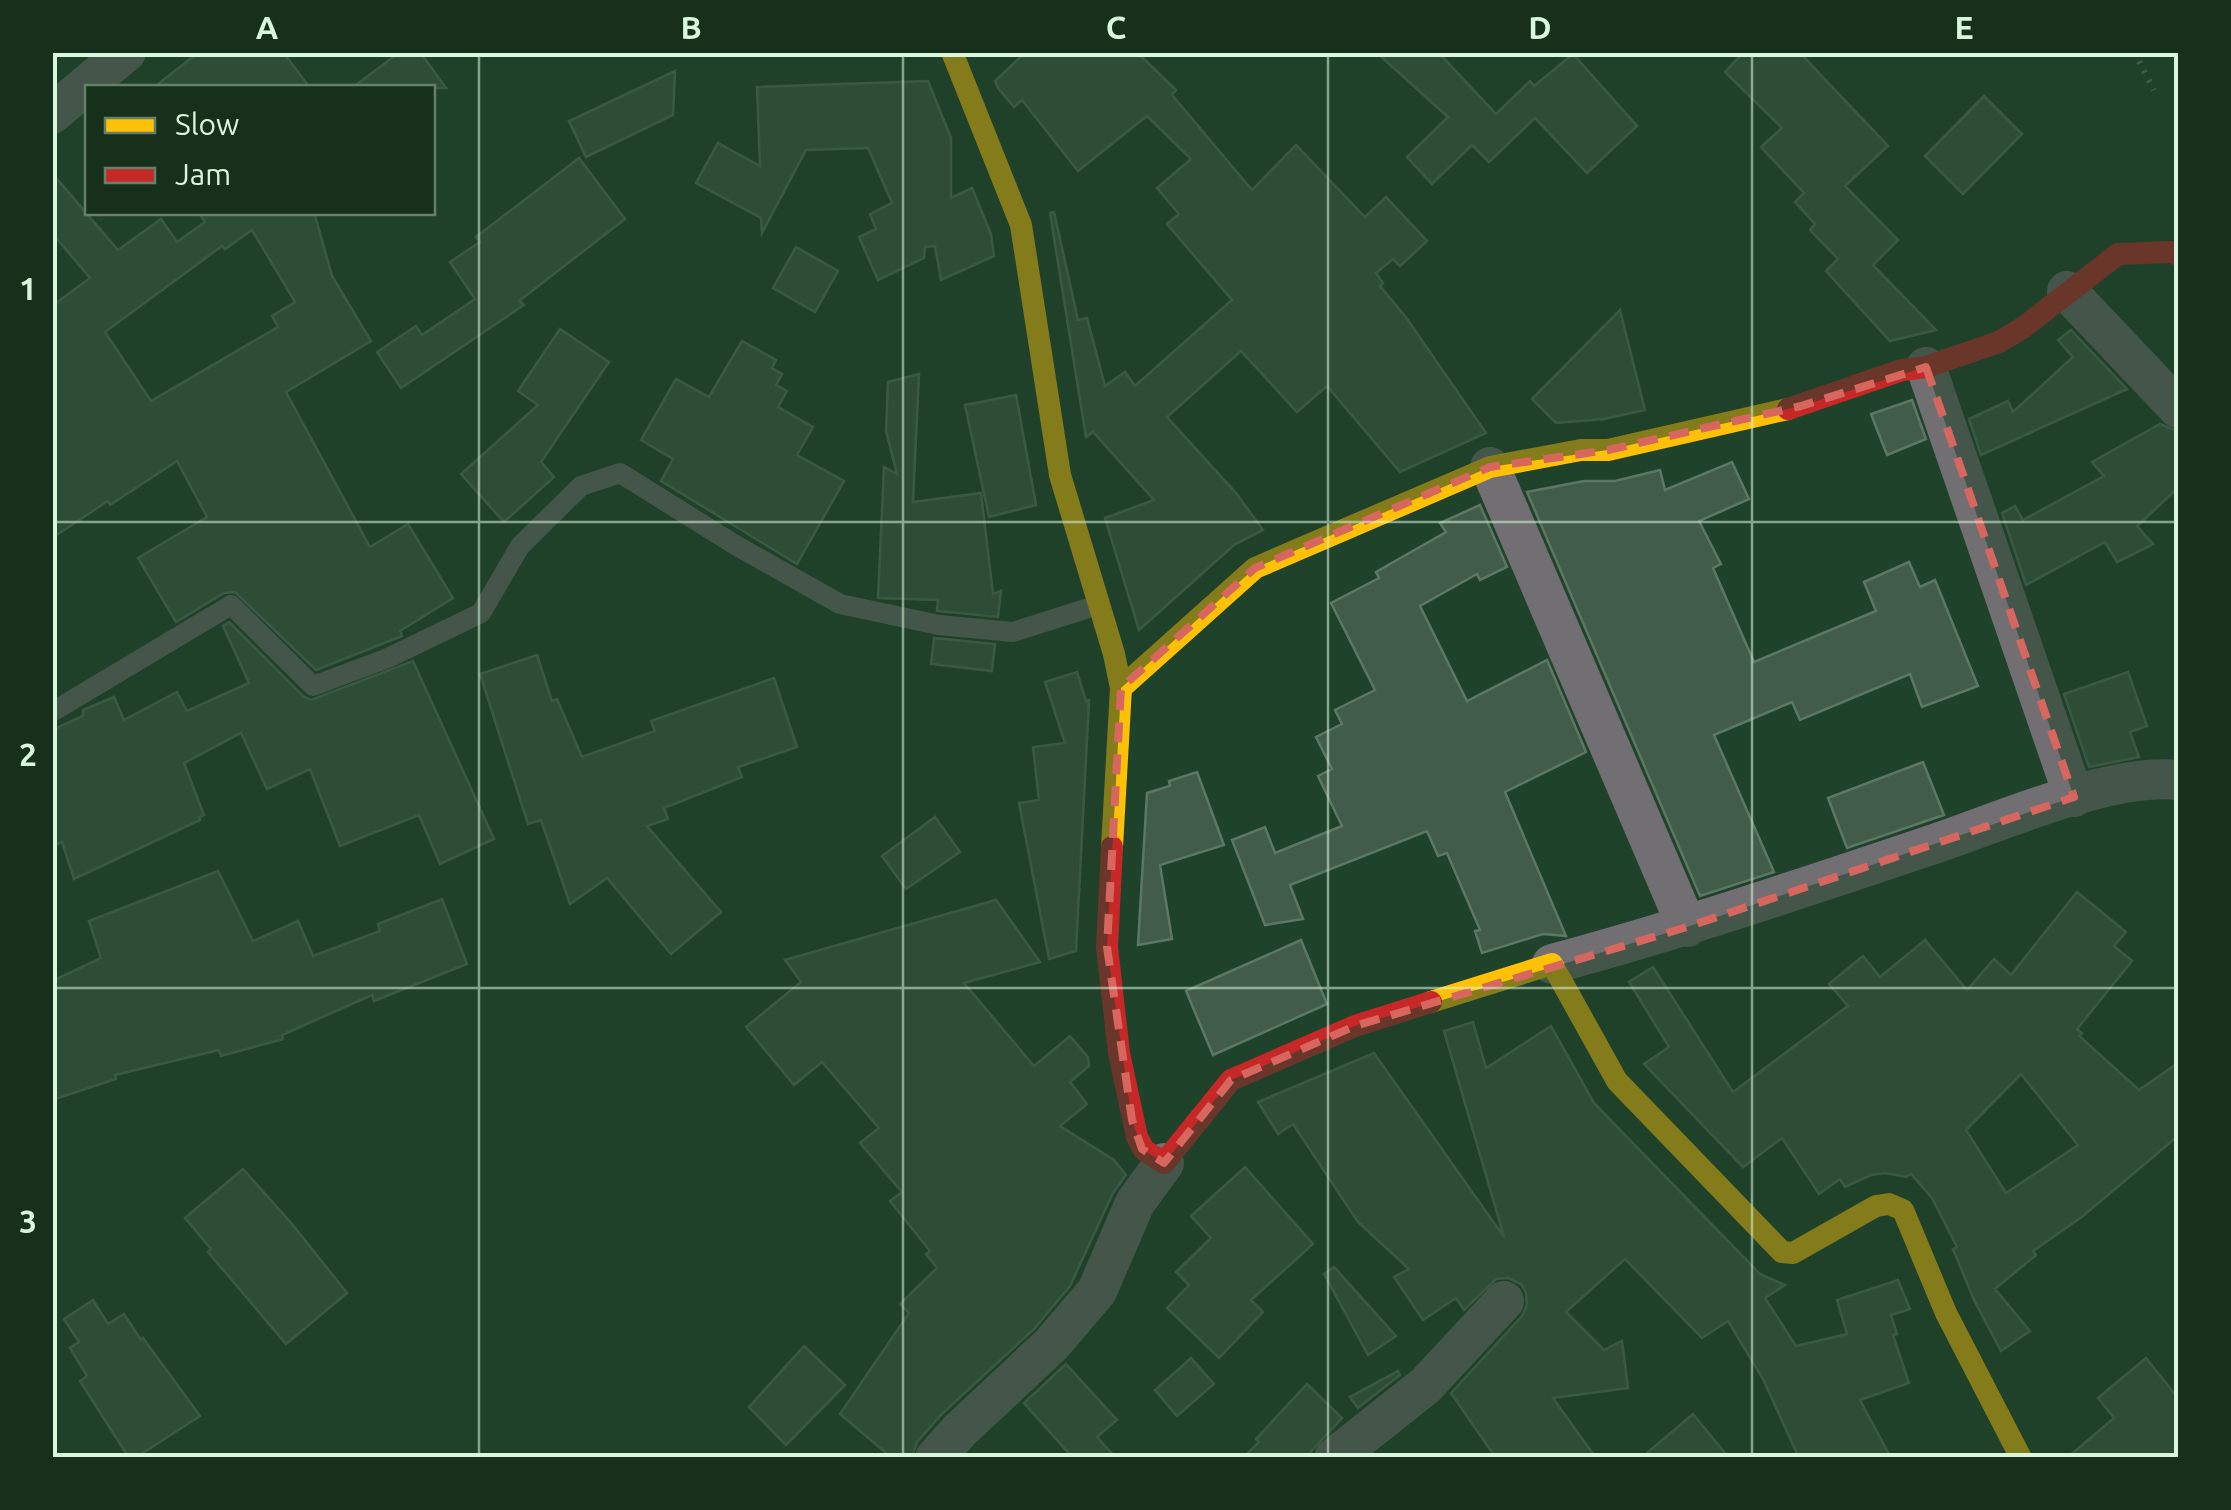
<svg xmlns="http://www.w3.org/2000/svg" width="2231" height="1510" viewBox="0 0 2231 1510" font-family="Ubuntu,sans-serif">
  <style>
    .building { fill: #415c48; stroke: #5c7763; stroke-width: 2.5; fill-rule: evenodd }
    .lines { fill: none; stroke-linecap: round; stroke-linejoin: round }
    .path { stroke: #717874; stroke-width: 6; stroke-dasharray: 2.5 8; stroke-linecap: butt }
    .lane { stroke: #716f71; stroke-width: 20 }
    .street { stroke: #716f71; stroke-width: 40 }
    .slow { stroke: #ffc107; stroke-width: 22 }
    .jam { stroke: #c62828; stroke-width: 22 }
    .marked { fill: none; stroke: #d7665e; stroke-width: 8; stroke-dasharray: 20 12; stroke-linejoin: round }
    .grid { fill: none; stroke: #d8f7dd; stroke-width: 2.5; stroke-opacity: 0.55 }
    .neatline { fill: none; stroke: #d8f7dd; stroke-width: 4 }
    .grid-label { font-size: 32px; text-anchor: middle; font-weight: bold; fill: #d8f7dd }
  </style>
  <rect width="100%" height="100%" fill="#1f422a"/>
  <g class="building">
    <polygon points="199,52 283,52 310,88 153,88"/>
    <polygon points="400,52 420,52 446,88 352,88"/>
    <polygon points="1026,52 1137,52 1176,90 1172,95 1252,190 1296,145 1365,217 1386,197 1427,241 1400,266 1393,259 1376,273 1383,283 1380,286 1405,316 1486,433 1400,472 1327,386 1297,412 1241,351 1167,417 1236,493 1263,530 1234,545 1139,630 1105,518 1154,500 1093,432 1086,437 1050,213 1054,212 1078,320 1087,318 1105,386 1125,372 1135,386 1232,300 1167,224 1179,214 1157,188 1191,159 1147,116 1078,171 1022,100 1014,107 998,88 995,81"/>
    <polygon points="1376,52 1438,52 1496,114 1530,81 1534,86 1573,54 1637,126 1587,173 1535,118 1489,162 1472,145 1432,184 1407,157 1448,117"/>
    <polygon points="1744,52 1799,52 1888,146 1845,186 1898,240 1873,265 1936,330 1890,341 1826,271 1838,259 1810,230 1815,224 1795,202 1804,193 1761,147 1782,128 1725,72"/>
    <polygon points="675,71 673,115 586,157 569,121"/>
    <polygon points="928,81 951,138 951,198 972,188 991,234 994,256 941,280 935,246 925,247 924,258 878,280 859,237 876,229 870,214 892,203 868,148 806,150 762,233 761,218 696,183 718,143 760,166 757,87"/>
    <polygon points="1984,96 2022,134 1963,194 1925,156"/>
    <polygon points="579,158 625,219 519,301 524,305 401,388 377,352 416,326 422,335 475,299 450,262 480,242 476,237"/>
    <path d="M52,173l66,77 43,-31 16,23 28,-20 -7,-10h116l18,64 39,65 -85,51 84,155 38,-23 45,74 -53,33 2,5 -86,34 -81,-78 -11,1 -48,29 -38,-64 69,-41 -30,-56 -67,44 -2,-4 -56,37v-232l38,-28 -38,-45zM252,230l43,72 -23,14 6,11 -127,74 -46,-69 117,-86 3,3z"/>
    <polygon points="796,247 838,271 815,312 773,288"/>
    <polygon points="1620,310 1645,410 1604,419 1556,423 1532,399"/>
    <polygon points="560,329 609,362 541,462 554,477 504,522 461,474 538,405 518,391"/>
    <polygon points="2071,330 2127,389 1981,455 1969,419 2008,401 2013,412 2073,357 2058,340"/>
    <polygon points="742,341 776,360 772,368 782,374 776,385 787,391 778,407 813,427 797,455 844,481 797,564 661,481 673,459 641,440 676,379 709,397"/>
    <polygon points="919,374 913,502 981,493 993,594 1001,591 998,617 937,611 938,600 878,598 884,467 897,474 886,431 888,382"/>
    <polygon points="1016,395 1036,505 989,517 965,405"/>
    <polygon points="1912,400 1926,439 1887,455 1871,414"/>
    <polygon points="2160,424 2178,431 2178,488 2137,526 2153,544 2117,562 2105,542 2026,585 2002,513 2015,506 2023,520 2104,476 2092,462"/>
    <polygon points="1732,462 1749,499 1699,521 1721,564 1713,568 1754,662 1876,611 1864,582 1909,562 1920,587 1935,580 1978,686 1922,707 1910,674 1800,720 1792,702 1714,735 1774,872 1700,896 1527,492 1584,481 1615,481 1660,470 1665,490"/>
    <polygon points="1480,505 1507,567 1480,580 1477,574 1420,606 1467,701 1547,660 1586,752 1505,792 1566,936 1543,934 1482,953 1475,931 1480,930 1447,853 1438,856 1427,831 1290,885 1303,919 1265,925 1232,840 1265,827 1275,853 1342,826 1318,776 1332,769 1316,737 1342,724 1335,710 1375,690 1331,603 1379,578 1376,572 1446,532 1440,523"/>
    <polygon points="229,622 303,696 311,700 413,661 494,839 440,864 419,815 340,846 310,769 267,789 241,733 184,763 204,815 199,817 200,820 74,879 62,842 52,846 52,730 83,716 83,710 114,697 124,720 177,692 187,711 249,683 223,626"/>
    <polygon points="934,638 995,644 992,671 931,664"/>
    <polygon points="537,655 552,701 557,699 582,757 655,731 651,721 774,678 797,747 738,767 742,777 664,808 668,819 647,826 721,912 671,954 607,878 570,904 541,820 528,824 480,674"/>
    <polygon points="1077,672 1086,701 1089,700 1076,951 1049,959 1019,803 1039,800 1033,747 1065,743 1045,682"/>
    <polygon points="2128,672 2147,726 2130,732 2139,757 2089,767 2064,694"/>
    <polygon points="1923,762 1944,815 1847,848 1828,798"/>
    <polygon points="1197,772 1224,845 1160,865 1172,939 1138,945 1147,793 1170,786 1169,781"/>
    <polygon points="935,817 960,852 906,889 882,856"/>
    <polygon points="218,871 253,941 298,921 313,956 380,931 378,924 442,899 467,964 374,1001 372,995 282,1035 283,1039 221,1056 219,1050 115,1075 116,1079 52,1100 52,981 101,958 89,921"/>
    <path d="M2077,892l49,40 -12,14 18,15 -55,68 5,4 -3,3 60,54 39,-27v73l-95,80 -50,35 3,4 -41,34 35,42 -29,20 -27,-51 -21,-51 4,-2 -25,-49 -21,-24 -5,3 -21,-4 -14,2 -26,12 -5,-8 -21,15 -37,-56 -39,29 -99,-103 25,-17 -40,-65 24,-15 80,125 115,-86 -19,-22 34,-28 17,21 45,-37 42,50 27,-31 17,16zM2021,1074l57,71 -72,48 -40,-63z"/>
    <polygon points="996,900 1040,962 964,983 1034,1066 1070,1036 1088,1057 1089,1066 1070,1082 1087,1104 1060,1126 1114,1160 1126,1175 1113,1193 1070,1286 1034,1329 942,1414 917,1442 912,1458 892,1458 840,1414 909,1313 900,1304 937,1268 926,1254 930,1251 890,1201 902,1192 860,1143 879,1128 822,1062 794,1085 746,1027 801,982 785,960"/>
    <polygon points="1301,940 1327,1004 1213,1055 1186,991"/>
    <polygon points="1473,1022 1486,1068 1551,1026 1594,1103 1760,1274 1785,1285 1765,1298 1796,1346 1847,1334 1837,1300 1898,1280 1910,1309 1891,1315 1897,1334 1893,1335 1909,1383 1860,1400 1891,1458 1799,1458 1763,1379 1728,1321 1702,1338 1625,1259 1566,1312 1604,1350 1622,1341 1628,1388 1553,1398 1596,1458 1496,1458 1451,1393 1522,1316 1527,1305 1526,1293 1521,1284 1508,1278 1496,1279 1464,1310 1456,1298 1423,1320 1394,1277 1409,1269 1358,1222 1293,1124 1278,1134 1258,1102 1374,1053 1504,1237 1444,1031"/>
    <polygon points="1245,1167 1313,1244 1251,1300 1263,1312 1219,1358 1167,1308 1189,1285 1176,1272 1211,1238 1191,1216"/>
    <polygon points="243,1169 292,1224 347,1293 286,1344 208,1252 211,1249 185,1218"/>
    <polygon points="1334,1267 1396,1336 1368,1355 1324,1274"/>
    <polygon points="93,1300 108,1324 124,1314 141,1340 143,1338 200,1416 135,1458 129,1458 80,1381 87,1376 70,1348 79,1342 64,1319"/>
    <polygon points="804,1346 845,1385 786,1445 749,1407"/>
    <polygon points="1191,1358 1214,1384 1177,1416 1155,1390"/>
    <polygon points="2146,1358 2178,1398 2178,1458 2067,1458 2114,1418 2098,1398"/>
    <polygon points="1066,1364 1117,1420 1097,1437 1116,1458 1073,1458 1024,1403"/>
    <polygon points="1398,1371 1400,1375 1358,1408 1350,1397"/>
    <polygon points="1307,1384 1342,1418 1305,1458 1243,1458 1259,1442 1256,1439"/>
    <polygon points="1693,1414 1729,1458 1641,1458"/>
  </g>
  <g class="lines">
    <polyline class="path" points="2134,52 2154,90"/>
    <polyline class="lane" points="52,712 231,605 313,686 388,658 481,613 520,546 581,486 620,473 737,546 840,604 939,625 1013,632 1095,606"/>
    <g class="street">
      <polyline points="52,114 126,52"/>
      <polyline points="2067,291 2178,408"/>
      <polyline points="1926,367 2074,797"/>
      <polyline points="1490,467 1687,927"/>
      <path d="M1552,964c130,-35 257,-78 385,-121 66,-22 175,-71 241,-63"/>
      <polyline points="935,1458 960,1430 1051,1345 1097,1291 1135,1203 1164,1163"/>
      <polyline points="1334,1458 1426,1385 1504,1301"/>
    </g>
    <g class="slow">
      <polyline points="952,52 1021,225 1060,475 1114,654 1121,688 1112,847"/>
      <polyline points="1121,688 1255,568 1490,467 1581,450 1608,450 1788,409"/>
      <polyline points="1431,1002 1552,964 1617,1081 1782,1252 1793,1253 1876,1206 1889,1204 1903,1210 1946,1313 2021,1458"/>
    </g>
    <g class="jam">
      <polyline points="1788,409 1902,370 1926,367 1999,342 2024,327 2118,254 2171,252 2178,255"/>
      <polyline points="1112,847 1107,947 1119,1053 1137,1137 1144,1150 1164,1163 1231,1080 1355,1026 1431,1002"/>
    </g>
  </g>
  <path d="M0 0H2231V1510H0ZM1926,367l148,430 -387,130 -332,99 -124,54 -67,83 -22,-14 -10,-29 -25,-173 14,-259 134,-120 235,-101 118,-17 193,-44z" fill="#1f422a" fill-opacity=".55" fill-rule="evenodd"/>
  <path class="marked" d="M1926,367l148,430 -387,130 -332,99 -124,54 -67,83 -22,-14 -10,-29 -25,-173 14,-259 134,-120 235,-101 118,-17 193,-44z"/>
  <path class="grid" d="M479,52v1406M903,52v1406M1328,52v1406M1752,52v1406M52,522h2126M52,988h2126"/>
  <rect width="2231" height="1510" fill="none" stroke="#17301c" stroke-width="110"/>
  <rect x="85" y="85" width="350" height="130" fill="#17301c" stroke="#648069" stroke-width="2.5"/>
  <rect x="105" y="118" width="50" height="15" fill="#ffc107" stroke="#648069" stroke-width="2.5"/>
  <text x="175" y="135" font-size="30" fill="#d8f7dd">Slow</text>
  <rect x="105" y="168" width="50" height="15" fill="#c62828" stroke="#648069" stroke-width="2.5"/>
  <text x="175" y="185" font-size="30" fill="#d8f7dd">Jam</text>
  <rect x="55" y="55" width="2121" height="1400" class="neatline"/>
  <g class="grid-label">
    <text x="267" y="39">A</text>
    <text x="691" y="39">B</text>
    <text x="1116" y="39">C</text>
    <text x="1540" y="39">D</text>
    <text x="1964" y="39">E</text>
    <text x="28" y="300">1</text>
    <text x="28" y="766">2</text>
    <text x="28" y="1233">3</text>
  </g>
</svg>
